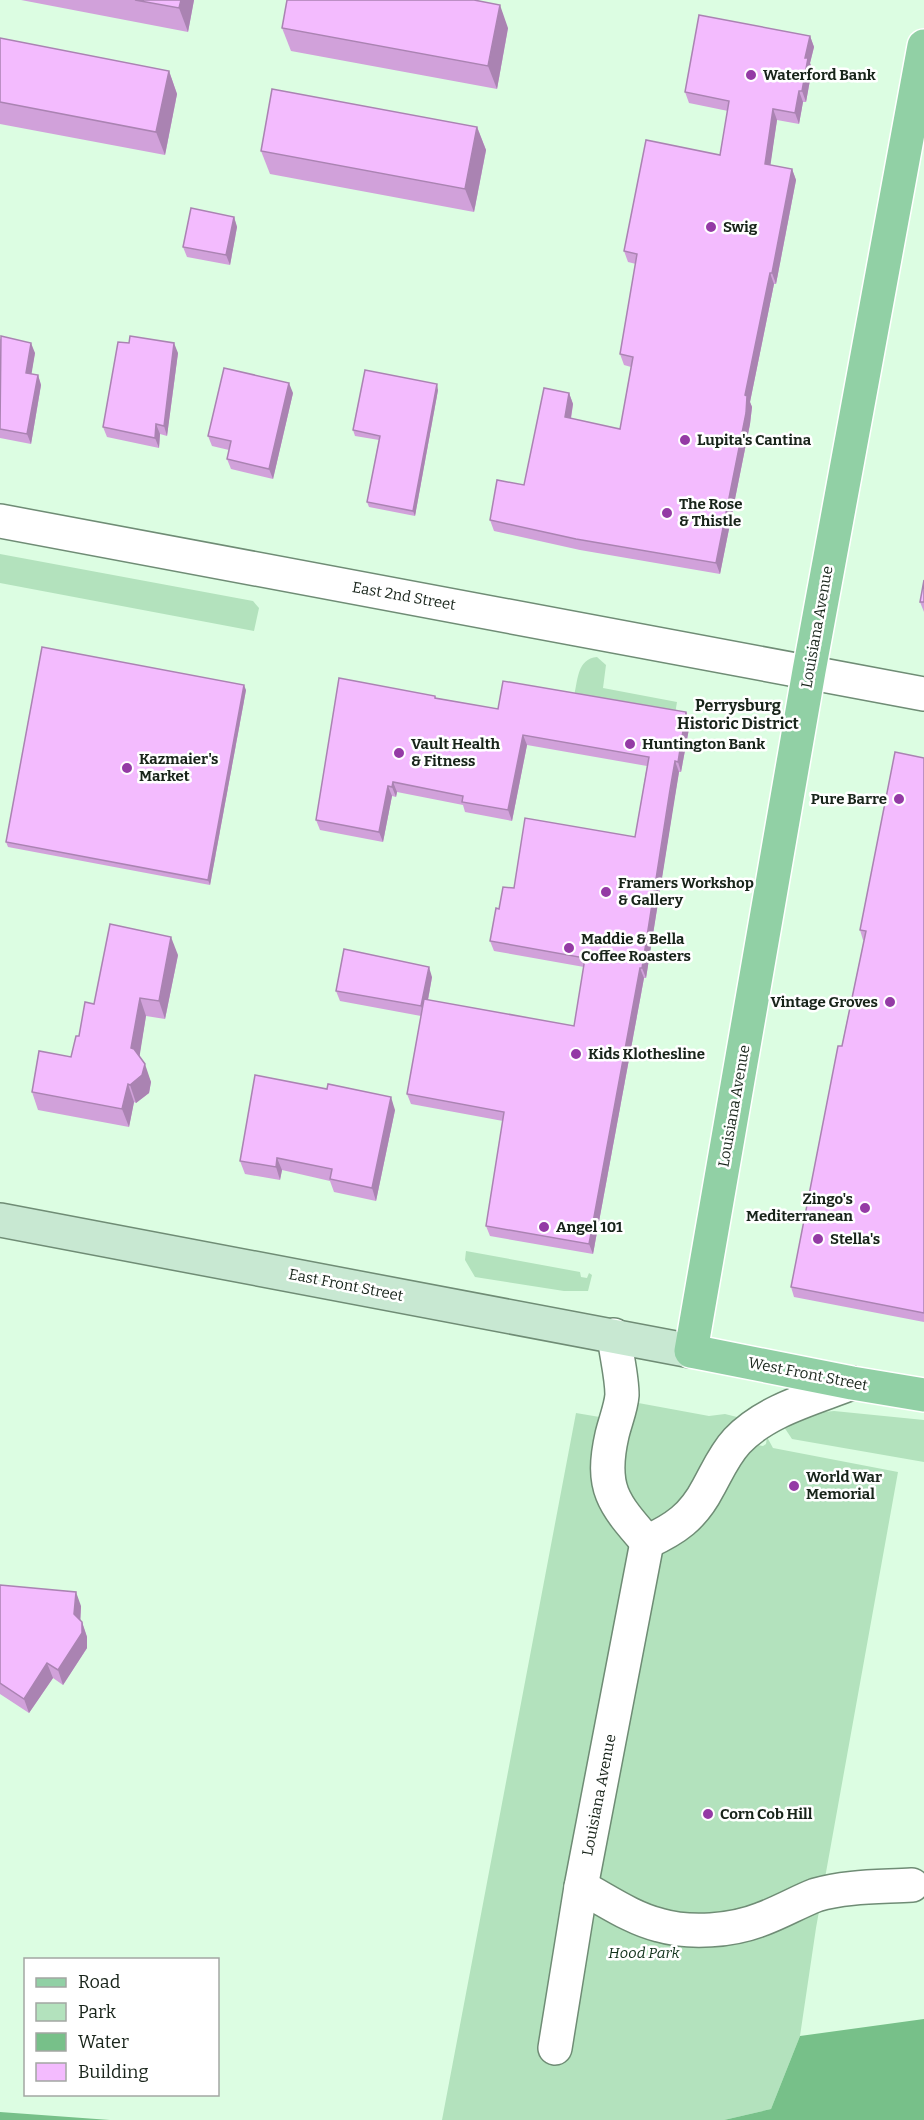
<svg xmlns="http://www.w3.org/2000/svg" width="924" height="2120" viewBox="0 0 924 2120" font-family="Bitter,serif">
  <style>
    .green { fill: #b3e2bd }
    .water { fill: #77c089 }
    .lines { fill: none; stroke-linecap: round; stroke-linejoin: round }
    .street-casing { stroke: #6f8c75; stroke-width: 36 }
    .secondary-casing { stroke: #6f8c75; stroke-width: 36 }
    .primary-casing { stroke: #fff; stroke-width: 36 }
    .street { stroke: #fff; stroke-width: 33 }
    .secondary { stroke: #c8e8d2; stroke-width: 33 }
    .primary { stroke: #91d0a5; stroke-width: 33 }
    .wall { fill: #d1a1da }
    .shaded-wall { fill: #aa83b2 }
    .building { fill: #f3bbfe; stroke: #aa83b2; stroke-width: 1.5 }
    .poi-dot { fill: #943aa5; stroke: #fff; stroke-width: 2 }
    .labels { text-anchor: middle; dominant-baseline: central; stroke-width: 5; stroke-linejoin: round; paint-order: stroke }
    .poi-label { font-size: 15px; font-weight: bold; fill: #18241a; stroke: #fff; text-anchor: start }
    .street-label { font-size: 15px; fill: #18241a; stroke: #fff }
    .park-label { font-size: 15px; font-style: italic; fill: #11311b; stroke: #fff }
    .neighbourhood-label { font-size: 16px; font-weight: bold; fill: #18241a; stroke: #fff }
  </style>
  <rect width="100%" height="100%" fill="#dcfde2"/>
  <g class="green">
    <polygon points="0,554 253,601 259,608 254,631 0,583"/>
    <path d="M597,657l9,8 -3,23 74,14 -2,12 -101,-18c4,-16 3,-37 23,-39z"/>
    <polygon points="466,1251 580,1272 581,1277 587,1278 589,1273 592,1275 588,1291 564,1291 475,1277 465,1260"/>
    <polygon points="633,1402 709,1416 725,1414 745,1419 723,1439 763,1446 766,1444 767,1437 773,1448 898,1472 816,1928 800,2036 771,2109 724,2120 442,2120 576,1413 629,1422"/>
    <polygon points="834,1411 924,1420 924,1462 792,1439 780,1421 814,1413"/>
  </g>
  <g class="water">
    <polygon points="924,2019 924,2120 724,2120 771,2109 800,2036"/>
    <polygon points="0,2112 110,2120 0,2120"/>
  </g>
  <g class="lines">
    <g class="street-casing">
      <g id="street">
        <polyline points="0,521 924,694"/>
        <path d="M614,1335c2,19 8,41 8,60 -1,13 -7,27 -10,40 -12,53 1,68 35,107"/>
        <path d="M647,1542c28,-13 46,-25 61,-54 9,-16 16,-33 29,-47 29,-31 77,-43 115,-58"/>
        <path d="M581,1887c25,13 50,31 78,38 31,9 73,6 103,-6 19,-7 36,-17 54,-24 30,-9 65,-8 96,-10"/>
        <polyline points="555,2048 581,1887 647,1542"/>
      </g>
    </g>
    <g class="secondary-casing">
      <polyline id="secondary" points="0,1220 691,1351"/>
    </g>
    <g class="primary-casing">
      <polyline id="primary" points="924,46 809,671 691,1351 852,1383 924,1395"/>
    </g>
    <use href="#street" class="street"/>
    <use href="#secondary" class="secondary"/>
    <use href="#primary" class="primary"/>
  </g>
  <g class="wall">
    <polygon points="21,0 194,0 188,32"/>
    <polygon points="282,28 508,28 497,89 291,51"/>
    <polygon points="810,36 814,47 810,63 812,69 806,102 803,102 799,124 777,120 770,165 792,169 796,180 776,284 774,284 750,402 752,407 750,424 720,574 580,550 494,531 490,520 524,485 569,393 573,404 571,419 620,429 631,367 624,365 620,354 636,264 628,262 624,251 720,155 728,111 689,103 685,92"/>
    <polygon points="0,38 169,71 177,94 165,155 0,124"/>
    <polygon points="477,127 486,150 474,212 270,174 261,151"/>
    <polygon points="234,217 237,227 230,265 187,257 183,247"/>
    <polygon points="0,339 35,353 31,374 38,375 41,385 31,444 0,438"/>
    <polygon points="178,353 167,436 160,434 159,448 107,437 103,427"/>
    <polygon points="438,390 415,516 369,507 367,502 379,440 355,436 353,430"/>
    <polygon points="293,393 273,479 231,469 227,459 229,450 212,446 208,436"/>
    <polygon points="924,580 924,612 920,602"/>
    <polygon points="246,690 210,885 8,847 6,842"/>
    <polygon points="435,696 436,698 498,709 686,712 690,723 681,772 679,772 674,801 646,978 644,978 593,1254 490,1236 486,1226 503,1121 411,1104 407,1094 421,1016 340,1001 336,991 432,977 428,1000 574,1026 584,967 494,951 490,941 499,909 514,888 635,837 647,766 527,745 512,821 465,812 463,805 397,792 396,797 392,796 383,842 320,830 316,820"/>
    <polygon points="924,758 924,1322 794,1297 791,1287 864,940 863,940 860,930"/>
    <polygon points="178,955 165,1019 146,1016 139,1057 151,1082 149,1093 136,1103 134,1102 129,1127 38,1110 32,1092 71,1057 79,1036 94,1004"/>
    <polygon points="395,1110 376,1201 334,1192 330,1181 282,1170 280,1180 245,1174 240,1161"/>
    <polygon points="0,1585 81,1606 80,1621 82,1622 87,1637 87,1648 63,1685 53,1678 29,1713 0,1694"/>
  </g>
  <g class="shaded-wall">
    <polygon points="181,0 194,0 188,32 179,8"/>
    <polygon points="500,5 508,28 497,89 488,66"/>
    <polygon points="810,36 814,47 810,63 812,69 806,102 802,91 805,58"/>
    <polygon points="169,71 177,94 165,155 156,132"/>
    <polygon points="799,91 803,102 799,124 795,113"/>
    <polygon points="773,109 777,120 769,175 765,164"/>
    <polygon points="477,127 486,150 474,212 465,189"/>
    <polygon points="792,169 796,180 776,284 772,273"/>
    <polygon points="234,217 237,227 230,265 226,255"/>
    <polygon points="770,273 774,284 750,402 752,407 750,424 720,574 716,563 745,395"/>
    <polygon points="31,343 35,353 30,383 26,373"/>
    <polygon points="174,343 178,353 167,436 164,426"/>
    <polygon points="38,375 41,385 31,444 27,434"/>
    <polygon points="289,383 293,393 273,479 269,469"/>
    <polygon points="437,384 438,390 415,516 413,511"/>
    <polygon points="569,393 573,404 569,429 565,417"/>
    <polygon points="156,424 160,434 159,448 155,438"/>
    <polygon points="244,685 246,690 210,885 208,880"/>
    <polygon points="686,712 690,723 681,772 678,762"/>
    <polygon points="523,735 527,745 512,821 508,810"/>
    <polygon points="675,761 679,772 646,978 642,968"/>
    <polygon points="393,782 397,792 396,797 392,787"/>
    <polygon points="388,786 392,796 383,842 379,832"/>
    <polygon points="171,937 178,955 165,1019 159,1001"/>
    <polygon points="429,967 432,977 425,1016 421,1006"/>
    <polygon points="640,968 644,978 593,1254 589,1244"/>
    <polygon points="140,998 146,1016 138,1066 131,1048"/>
    <polygon points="145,1064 151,1082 149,1093 136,1103 130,1085"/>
    <polygon points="128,1084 134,1102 129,1127 122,1109"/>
    <polygon points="391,1097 395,1110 376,1201 372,1188"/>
    <polygon points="277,1158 282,1170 280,1180 276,1167"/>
    <polygon points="76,1592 81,1606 80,1628 74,1614"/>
    <polygon points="82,1622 87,1637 87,1648 63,1685 58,1670"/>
    <polygon points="47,1663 53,1678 29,1713 24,1699"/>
  </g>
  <g class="building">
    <polygon points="135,0 181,0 179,8"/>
    <polygon points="287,0 474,0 500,5 488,66 282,28"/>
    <polygon points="699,15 810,36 805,58 808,58 802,91 799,91 795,113 773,109 765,164 792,169 772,273 770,273 745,395 747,396 746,413 716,563 576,539 490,520 497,480 524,485 544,388 569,393 565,417 620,429 633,357 620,354 637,254 624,251 646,140 720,155 729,101 685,92"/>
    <polygon points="0,38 169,71 156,132 0,102"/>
    <polygon points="272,89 477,127 465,189 261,151"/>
    <polygon points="191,208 234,217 226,255 183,247"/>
    <polygon points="1,336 31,343 26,373 38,375 27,434 0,429"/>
    <polygon points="130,336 174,343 164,426 156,424 155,438 103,427 118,342 129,343"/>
    <polygon points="224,368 289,383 269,469 227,459 231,441 208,436"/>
    <polygon points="365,370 437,384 413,511 367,502 380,436 353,430"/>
    <polygon points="924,580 924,602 920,602"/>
    <polygon points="42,647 244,685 208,880 6,842"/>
    <polygon points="339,678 435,696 435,698 498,709 503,681 686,712 678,762 675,761 670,790 642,968 640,968 589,1244 486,1226 504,1112 407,1094 424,999 574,1026 585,958 490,941 496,908 499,909 503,887 514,888 525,818 635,837 649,757 523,735 508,810 462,802 463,796 393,782 392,787 388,786 379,832 316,820"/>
    <polygon points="895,752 924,758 924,1313 791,1287 838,1046 842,1046 866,931 860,930"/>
    <polygon points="110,924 171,937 159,1001 140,998 131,1048 134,1049 145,1064 142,1075 130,1085 128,1084 122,1109 32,1092 39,1051 71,1057 76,1036 79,1036 85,1002 94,1004"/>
    <polygon points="344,949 429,967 421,1006 336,991"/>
    <polygon points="255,1075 327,1089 328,1084 391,1097 372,1188 330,1179 332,1169 277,1158 276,1167 240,1161"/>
    <polygon points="0,1585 76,1592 74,1614 82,1622 82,1633 58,1670 47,1663 24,1699 0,1683"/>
  </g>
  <g class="poi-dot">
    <circle cx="751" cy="75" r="6"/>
    <circle cx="711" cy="227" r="6"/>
    <circle cx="685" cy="440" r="6"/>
    <circle cx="667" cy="513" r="6"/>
    <circle cx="630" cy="744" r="6"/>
    <circle cx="399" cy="753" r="6"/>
    <circle cx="127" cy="768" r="6"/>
    <circle cx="899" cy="799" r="6"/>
    <circle cx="606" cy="892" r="6"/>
    <circle cx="569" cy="948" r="6"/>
    <circle cx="890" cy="1002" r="6"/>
    <circle cx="576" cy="1054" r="6"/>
    <circle cx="865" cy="1208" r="6"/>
    <circle cx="544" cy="1227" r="6"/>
    <circle cx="818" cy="1239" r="6"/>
    <circle cx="794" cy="1486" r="6"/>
    <circle cx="708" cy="1814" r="6"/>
  </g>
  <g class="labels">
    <g class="poi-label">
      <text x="763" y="75">Waterford Bank</text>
      <text x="723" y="227">Swig</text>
      <text x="697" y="440">Lupita's Cantina</text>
      <text x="679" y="504">The Rose<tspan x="679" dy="17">&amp; Thistle</tspan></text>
      <text x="411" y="744">Vault Health<tspan x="411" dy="17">&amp; Fitness</tspan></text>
      <text x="642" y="744">Huntington Bank</text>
      <text x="139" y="759">Kazmaier's<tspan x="139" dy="17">Market</tspan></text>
      <text x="887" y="799" text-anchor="end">Pure Barre</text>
      <text x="618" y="883">Framers Workshop<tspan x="618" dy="17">&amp; Gallery</tspan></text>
      <text x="581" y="939">Maddie &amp; Bella<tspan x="581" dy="17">Coffee Roasters</tspan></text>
      <text x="878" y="1002" text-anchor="end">Vintage Groves</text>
      <text x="588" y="1054">Kids Klothesline</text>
      <text x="853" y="1199" text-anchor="end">Zingo's<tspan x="853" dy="17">Mediterranean</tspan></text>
      <text x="556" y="1227">Angel 101</text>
      <text x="830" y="1239">Stella's</text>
      <text x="806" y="1477">World War<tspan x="806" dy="17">Memorial</tspan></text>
      <text x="720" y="1814">Corn Cob Hill</text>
    </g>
    <g class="street-label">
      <text transform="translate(404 596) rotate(10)">East 2nd Street</text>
      <text transform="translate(817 627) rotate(-80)">Louisiana Avenue</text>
      <text transform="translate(734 1106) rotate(-80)">Louisiana Avenue</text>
      <text transform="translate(346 1285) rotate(11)">East Front Street</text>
      <text transform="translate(808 1374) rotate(11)">West Front Street</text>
      <text transform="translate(599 1795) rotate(-79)">Louisiana Avenue</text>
    </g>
    <g class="park-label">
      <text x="644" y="1953">Hood Park</text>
    </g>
    <g class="neighbourhood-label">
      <text x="738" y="705">Perrysburg<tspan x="738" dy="18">Historic District</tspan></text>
    </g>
  </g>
  <rect x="24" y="1958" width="195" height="138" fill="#ffffff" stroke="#a3a7a3" stroke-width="1.5"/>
  <rect x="36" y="1978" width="30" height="9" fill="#91d0a5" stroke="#a3a7a3" stroke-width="1.5"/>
  <text x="78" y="1988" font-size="18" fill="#18241a">Road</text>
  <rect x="36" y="2003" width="30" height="18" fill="#b3e2bd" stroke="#a3a7a3" stroke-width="1.5"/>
  <text x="78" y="2018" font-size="18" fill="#18241a">Park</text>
  <rect x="36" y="2033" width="30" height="18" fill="#77c089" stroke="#a3a7a3" stroke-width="1.5"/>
  <text x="78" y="2048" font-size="18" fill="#18241a">Water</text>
  <rect x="36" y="2063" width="30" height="18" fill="#f3bbfe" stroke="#a3a7a3" stroke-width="1.5"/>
  <text x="78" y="2078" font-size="18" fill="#18241a">Building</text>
</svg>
